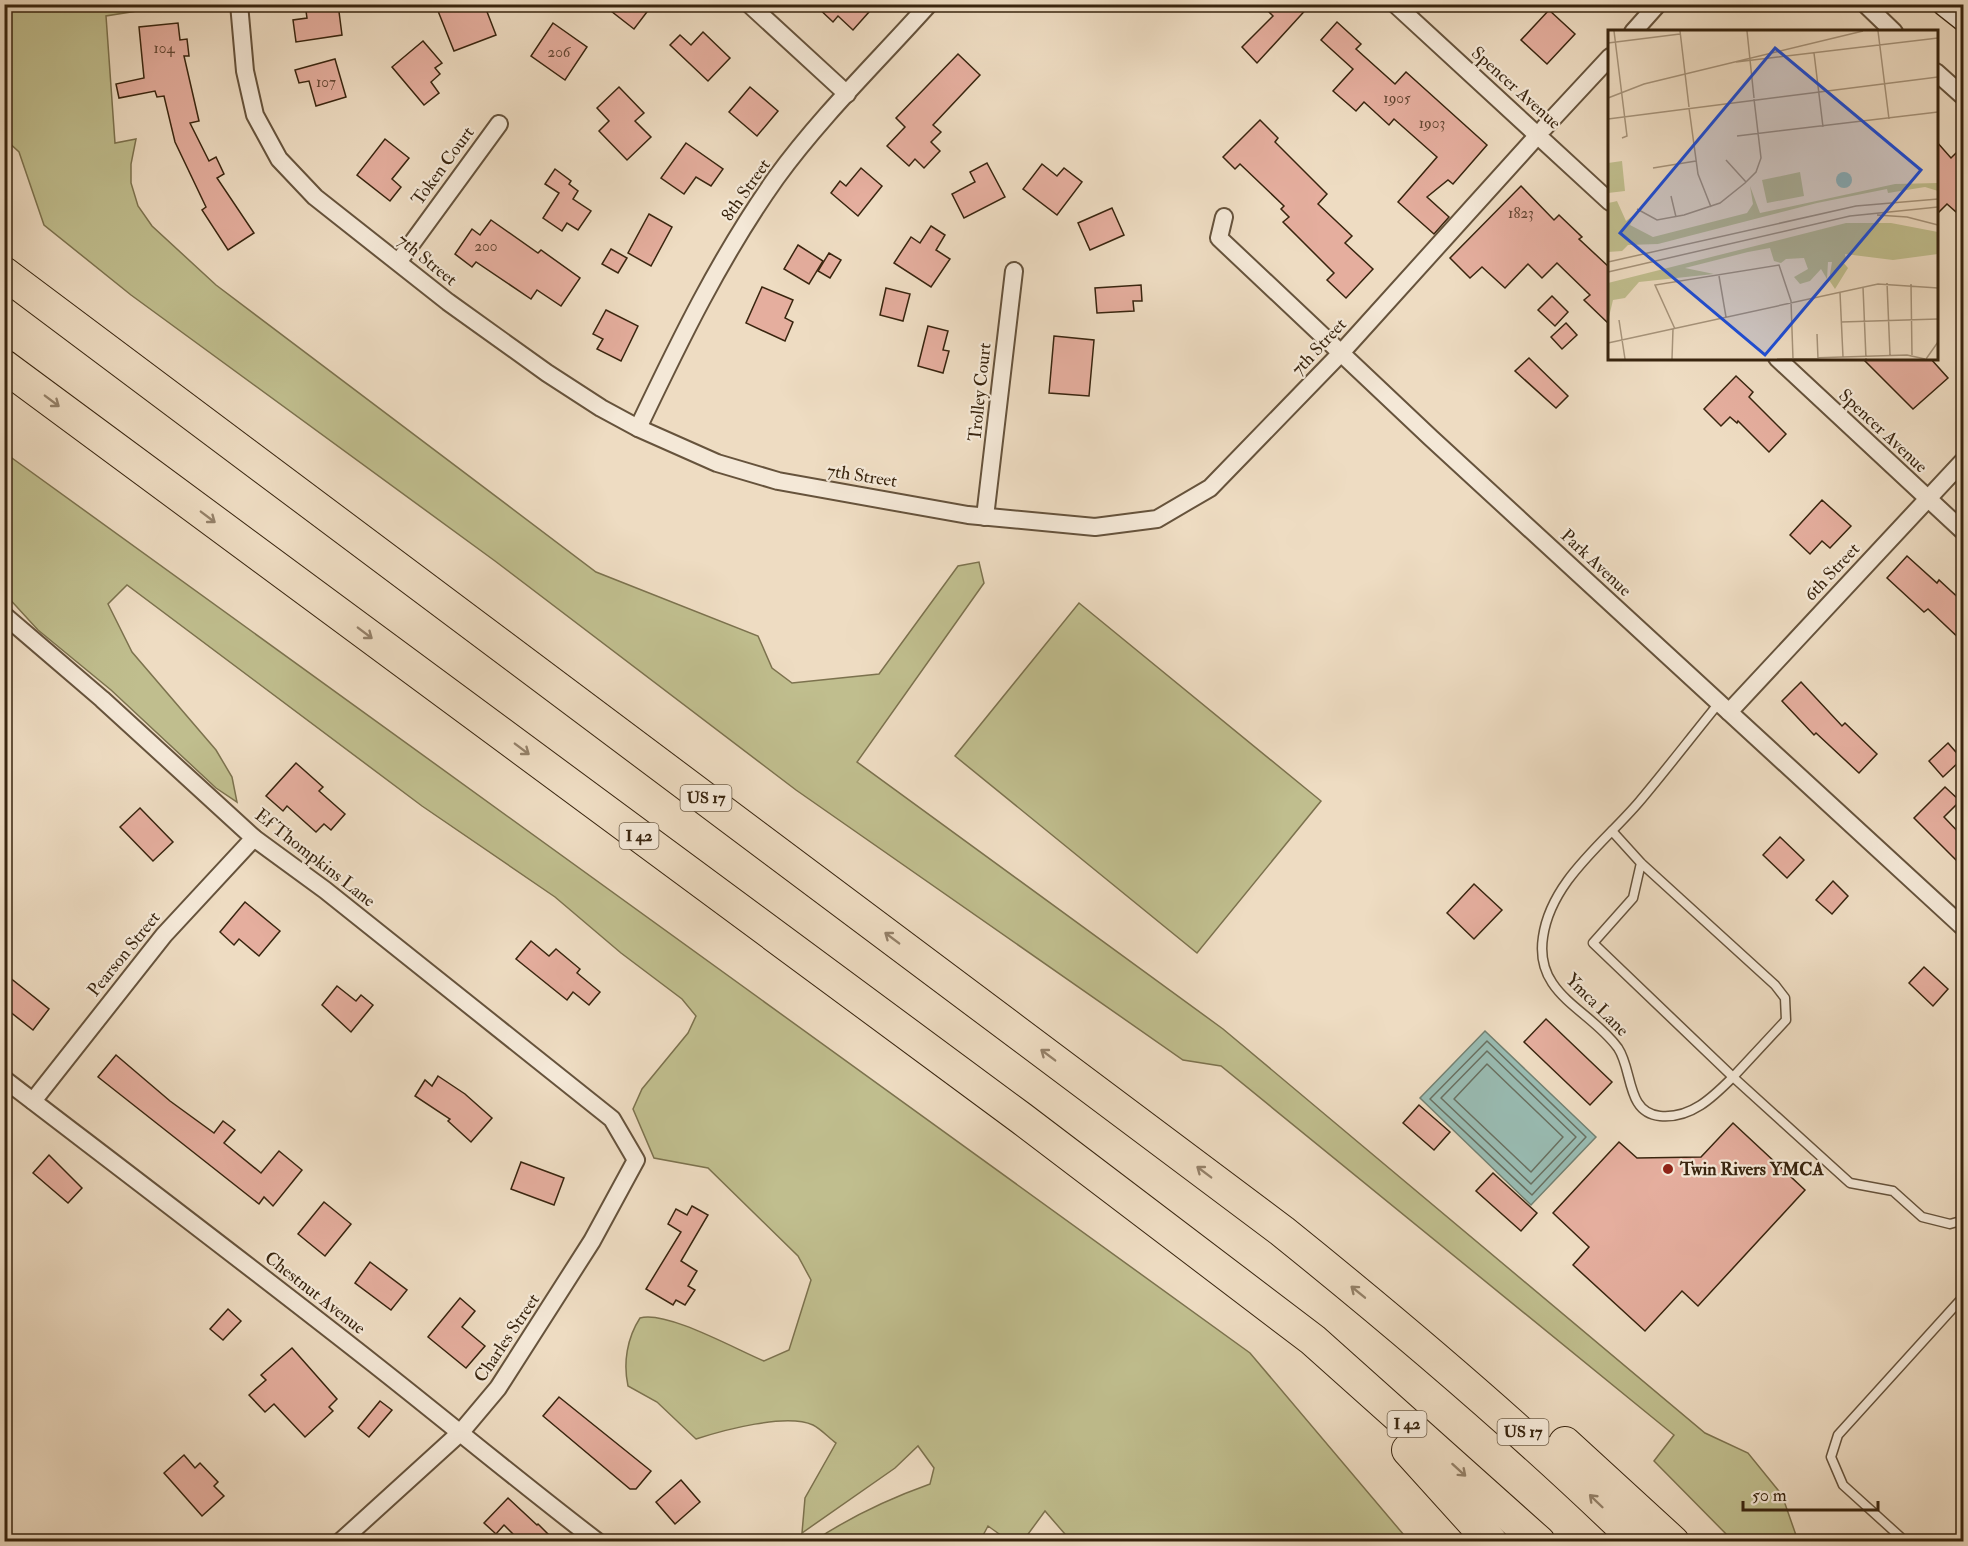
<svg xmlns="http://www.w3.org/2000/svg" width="1968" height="1546" viewBox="0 0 1968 1546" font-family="'IM FELL Double Pica',serif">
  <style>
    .green { fill: #c0be8e; stroke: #7c724e; stroke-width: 1.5 }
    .water { fill: #99bcb3; stroke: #738071; stroke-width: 1.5 }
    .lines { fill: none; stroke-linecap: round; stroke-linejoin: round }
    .shore { stroke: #697061; stroke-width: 1.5 }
    .building { fill: #e5ae9e; stroke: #39250f; stroke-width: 1.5 }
    .lane-casing { stroke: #66533c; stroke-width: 11 }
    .street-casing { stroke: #66533c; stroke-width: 20 }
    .secondary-casing { stroke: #39250f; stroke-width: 27 }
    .highway-casing { stroke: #39250f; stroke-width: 34 }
    .lane { stroke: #f4e8d7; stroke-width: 8 }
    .street { stroke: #f4e8d7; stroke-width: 16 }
    .secondary { stroke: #f4e8d7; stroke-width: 24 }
    .highway { stroke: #eedcc2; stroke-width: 32 }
    .oneway { stroke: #948068 }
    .poi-dot { fill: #8f2418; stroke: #f4e8d7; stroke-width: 2 }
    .labels { text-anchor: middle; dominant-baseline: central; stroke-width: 4.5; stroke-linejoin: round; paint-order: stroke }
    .number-label { font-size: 15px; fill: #644733 }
    .shield { fill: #f4e8d7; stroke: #71604b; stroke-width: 1.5 }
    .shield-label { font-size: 16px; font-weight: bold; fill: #39250f }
    .street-label { font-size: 18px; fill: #39250f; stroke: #f4e8d7 }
    .poi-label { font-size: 18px; font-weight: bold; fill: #39250f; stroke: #f4e8d7; text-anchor: start }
    .inset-road { fill: none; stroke: #a6937a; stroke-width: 1.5 }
    .view { fill: #1d4ed8; fill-opacity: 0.15; stroke: #1d4ed8; stroke-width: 3 }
    .inset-edge { fill: none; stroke: #39250f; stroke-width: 3 }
  </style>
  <rect width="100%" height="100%" fill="#eedcc2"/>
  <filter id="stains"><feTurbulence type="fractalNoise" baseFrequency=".00333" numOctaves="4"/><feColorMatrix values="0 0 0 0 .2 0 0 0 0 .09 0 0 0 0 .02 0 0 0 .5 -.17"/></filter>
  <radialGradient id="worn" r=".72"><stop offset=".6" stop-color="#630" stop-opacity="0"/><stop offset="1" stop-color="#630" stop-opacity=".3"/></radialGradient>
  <g class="green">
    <polygon points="5,4 175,5 106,16 115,143 136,139 131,164 131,183 138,206 152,226 216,285 596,572 758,636 772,668 792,683 879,674 958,566 979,562 984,583 857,762 1223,1029 1705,1433 1748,1453 1782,1495 1798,1541 1733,1541 1654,1461 1674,1435 1221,1066 1183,1060 796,790 495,561 131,295 44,225 19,152 5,139"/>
    <path d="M5,453l1245,900 159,188h-338l-26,-30 -22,30h-14l-21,-15 -8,15h-166c36,-24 74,-42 116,-57l4,-16 -16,-22 -23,22 -93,65 3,-35 31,-55c-7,-5 -15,-14 -23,-18 -27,-12 -89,5 -117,14l-39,-37 -29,-16c-5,-23 -1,-48 12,-68 26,-8 97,32 124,43l25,-11 22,-70 -13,-24 -90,-88 -54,-10 -21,-49 9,-20 46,-56 8,-17 -14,-17 -61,-46 -66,-56 -133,-91 -295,-221 -19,19 24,48 84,98 16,27 5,25 -21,-14 -105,-98 -73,-60 -33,-36z"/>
    <polygon points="1079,603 1321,801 1197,953 955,756"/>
  </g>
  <polygon class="water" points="1485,1031 1596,1137 1531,1205 1420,1098"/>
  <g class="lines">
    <g class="shore">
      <polygon points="1487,1041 1586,1137 1532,1195 1430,1099"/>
      <polygon points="1487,1051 1576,1137 1531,1184 1441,1098"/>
      <polygon points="1487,1064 1563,1137 1531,1172 1454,1099"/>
    </g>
  </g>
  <g class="building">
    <polygon points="305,4 338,4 342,35 296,42 293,20 307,18"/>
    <polygon points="454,4 484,4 496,35 454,51 438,11"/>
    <polygon points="602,4 653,4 634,29"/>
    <polygon points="814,4 860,4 869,12 853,30 838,16 833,22"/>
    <polygon points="1261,4 1311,4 1257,63 1242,47 1273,16"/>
    <polygon points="1549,10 1575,34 1547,64 1521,40"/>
    <polygon points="1337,22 1361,44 1356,49 1395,84 1406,72 1487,145 1453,184 1448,180 1427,197 1449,217 1434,234 1398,202 1437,157 1394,119 1389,125 1364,102 1356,111 1333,91 1353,69 1321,40"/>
    <polygon points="178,23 180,40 187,39 189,56 184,56 199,121 190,123 209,161 216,157 224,174 217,178 254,233 228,250 202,210 206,207 175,142 164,96 157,97 155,91 119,98 116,84 144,78 139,27"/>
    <polygon points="553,23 587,47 565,80 531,56"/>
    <polygon points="703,32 730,58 708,81 670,45 680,35 691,45"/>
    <polygon points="423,41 442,63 435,68 440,74 431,82 439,93 424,105 392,67"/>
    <polygon points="958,54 980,75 933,125 941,132 931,142 940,151 924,168 915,159 909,166 887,146 905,127 896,118"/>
    <polygon points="335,59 346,97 316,106 309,81 299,83 295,70"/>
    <polygon points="619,87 644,113 635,121 651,137 627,160 599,131 609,121 597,108"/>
    <polygon points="750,87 778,111 757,136 729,112"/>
    <polygon points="1260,120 1278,138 1275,142 1327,194 1318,204 1352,236 1345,243 1373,269 1346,298 1327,280 1334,273 1283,222 1289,217 1281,209 1284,206 1240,164 1235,169 1223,157"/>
    <polygon points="385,139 409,158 392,179 401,187 390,201 357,175"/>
    <polygon points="1936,141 1951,158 1956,153 1964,161 1964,219 1947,204 1936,215"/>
    <polygon points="686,143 723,169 711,186 696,177 684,194 661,178"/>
    <polygon points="987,163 1005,197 964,218 952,194 975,182 970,172"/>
    <polygon points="1042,164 1057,176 1064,168 1082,182 1057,215 1023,189"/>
    <polygon points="861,168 882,186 858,216 831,193 840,181 846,186"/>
    <polygon points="555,169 571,181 569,184 578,191 573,199 591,211 578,230 567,223 562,231 543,218 559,193 545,184"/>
    <polygon points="1521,186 1554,220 1559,215 1582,237 1579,239 1610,268 1610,325 1584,300 1590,295 1557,263 1542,278 1528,264 1505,288 1482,267 1470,278 1450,258"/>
    <polygon points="1112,208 1124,235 1090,250 1078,223"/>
    <polygon points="649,214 672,227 651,266 628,253"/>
    <polygon points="491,220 538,253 541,250 580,278 561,306 537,290 531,299 476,262 472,267 455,254 472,229 480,235"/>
    <polygon points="931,226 945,235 936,250 950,259 931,287 894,263 911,237 920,243"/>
    <polygon points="798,245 823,261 809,284 784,269"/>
    <polygon points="611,249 627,258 618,273 602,264"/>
    <polygon points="829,253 841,260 830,278 818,271"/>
    <polygon points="1141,285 1142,301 1133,301 1134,311 1097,313 1095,288"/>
    <polygon points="762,287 793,300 785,318 793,322 785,341 746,323"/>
    <polygon points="886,288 910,294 903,321 880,315"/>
    <polygon points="1552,296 1568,312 1555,326 1538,310"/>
    <polygon points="606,310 638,326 621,361 597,349 603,339 593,334"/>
    <polygon points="1566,323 1577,335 1562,349 1551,337"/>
    <polygon points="928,326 948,331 943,350 949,351 943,373 918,366"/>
    <polygon points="1054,336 1094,340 1089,396 1049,393"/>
    <polygon points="1529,358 1568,396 1556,408 1515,371"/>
    <polygon points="1862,358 1930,358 1948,378 1913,409"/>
    <polygon points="1736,376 1753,392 1749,397 1786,434 1769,452 1738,421 1737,423 1730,417 1721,426 1704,409"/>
    <polygon points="1822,500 1851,526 1830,548 1822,541 1810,554 1790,535"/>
    <polygon points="1907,556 1937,583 1939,580 1964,603 1964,643 1928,609 1924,612 1887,578"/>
    <polygon points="1801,682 1842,726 1845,723 1877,754 1859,773 1816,733 1814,735 1782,701"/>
    <polygon points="1948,743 1962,759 1943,777 1929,761"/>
    <polygon points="296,763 323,787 319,791 345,814 331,830 324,824 316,832 287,806 283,811 266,796"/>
    <polygon points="1945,787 1960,801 1944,817 1964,838 1964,868 1914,818"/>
    <polygon points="140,808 173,842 153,861 120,827"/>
    <polygon points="1780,837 1804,860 1787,878 1763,855"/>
    <polygon points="1833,881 1848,896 1832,914 1816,900"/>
    <polygon points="1474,884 1502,910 1474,939 1447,913"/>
    <polygon points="245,902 280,931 259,956 239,939 234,945 220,932"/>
    <polygon points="531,941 549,956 556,949 580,969 577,973 600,992 589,1005 573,992 567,1000 516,959"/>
    <polygon points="1924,967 1948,989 1933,1006 1909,983"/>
    <polygon points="4,973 49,1009 33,1030 4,1007"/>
    <polygon points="337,986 356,1001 361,995 373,1005 351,1032 322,1005"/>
    <polygon points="1546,1019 1612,1082 1590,1105 1524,1042"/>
    <polygon points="116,1055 170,1101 214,1133 223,1121 235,1130 224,1143 261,1173 279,1151 302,1170 273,1206 264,1197 259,1204 98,1077"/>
    <polygon points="438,1076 465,1094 492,1118 471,1142 448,1121 450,1119 415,1096 425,1080 432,1086"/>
    <polygon points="1419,1105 1450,1132 1434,1150 1403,1123"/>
    <polygon points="1733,1123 1805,1190 1698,1306 1682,1291 1645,1331 1573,1265 1589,1247 1553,1213 1619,1142 1637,1158 1701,1157"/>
    <polygon points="49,1155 82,1188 68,1203 33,1173"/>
    <polygon points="521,1162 564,1178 554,1205 511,1189"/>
    <polygon points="1493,1173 1537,1213 1521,1231 1476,1191"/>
    <polygon points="324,1202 351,1224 325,1256 298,1234"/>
    <polygon points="692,1206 708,1215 681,1261 697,1271 688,1286 695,1290 685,1305 676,1300 673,1305 646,1289 681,1232 668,1224 676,1209 687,1215"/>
    <polygon points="370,1262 407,1290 391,1310 355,1283"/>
    <polygon points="460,1298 475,1311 462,1327 485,1346 466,1368 428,1337"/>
    <polygon points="228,1309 241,1321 223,1340 210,1329"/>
    <polygon points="292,1348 337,1399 329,1407 333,1411 305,1437 274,1404 265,1412 249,1395 266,1380 261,1375"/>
    <polygon points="559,1397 651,1471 636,1489 630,1489 543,1416"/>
    <polygon points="380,1401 392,1410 369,1437 358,1428"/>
    <polygon points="184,1455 195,1468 200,1463 218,1482 214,1486 224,1496 202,1516 164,1473"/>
    <polygon points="681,1480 700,1502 675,1524 656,1502"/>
    <polygon points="508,1498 537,1525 538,1524 556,1542 521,1542 504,1525 496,1534 484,1523"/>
  </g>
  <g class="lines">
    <g class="lane-casing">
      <g id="lane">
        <path d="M1719,703c-27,33 -53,67 -80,99 -35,41 -88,79 -96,135 -9,58 47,72 75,111 15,22 8,65 42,68 31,3 53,-19 73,-39l117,106 43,8 29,26 28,7 14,-4"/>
        <polyline points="1612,831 1641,863 1775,985 1785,998 1786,1020 1733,1077 1593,943 1633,898 1641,863"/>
        <polyline points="1906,1542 1843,1485 1831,1457 1838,1435 1964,1296"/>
      </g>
    </g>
    <g class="street-casing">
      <g id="street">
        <polyline points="239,4 245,71 255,115 279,159 315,197 448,302 547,373 601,408 638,428 717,463 778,481 968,515 1095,527 1157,519 1210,488 1341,353 1538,135"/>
        <polyline points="749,4 847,94"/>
        <polyline points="1395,4 1610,202"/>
        <polyline points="1865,4 1894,32"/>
        <polyline points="1633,32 1658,4"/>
        <polyline points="1936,72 1964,97"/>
        <polyline points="1544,128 1610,57"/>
        <polyline points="1224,217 1219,238 1431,438 1964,928"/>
        <polyline points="399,261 499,124"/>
        <polyline points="1777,358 1964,532"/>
        <path d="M638,428c41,-86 82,-171 138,-250 45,-62 102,-117 153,-174"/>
        <polyline points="985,517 1014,271"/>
        <polyline points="4,615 102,699 254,838 325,890 612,1119 636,1160 592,1241 498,1388 461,1432 340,1542"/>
        <polyline points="1729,712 1964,460"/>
        <path d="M4,1079c124,95 248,189 370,285 75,59 148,120 224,178"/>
        <polyline points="33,1101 164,935 254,838"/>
      </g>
    </g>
    <g class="secondary-casing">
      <polyline id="secondary" points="1945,4 1964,19"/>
    </g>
    <g class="highway-casing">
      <g id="highway">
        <path d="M4,273l1278,958c123,99 242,200 356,311"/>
        <polyline points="4,366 1021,1118 1313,1340 1539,1542"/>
        <polyline points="1565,1443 1673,1542"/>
        <polyline points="1408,1450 1491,1542"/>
      </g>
    </g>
    <use href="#lane" class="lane"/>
    <use href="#street" class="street"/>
    <use href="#secondary" class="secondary"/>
    <use href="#highway" class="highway"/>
  </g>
  <defs><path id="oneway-shaft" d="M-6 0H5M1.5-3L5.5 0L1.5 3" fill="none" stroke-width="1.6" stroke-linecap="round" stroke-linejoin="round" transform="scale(1.5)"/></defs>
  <g class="oneway">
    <use href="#oneway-shaft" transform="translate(52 401) rotate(37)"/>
    <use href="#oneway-shaft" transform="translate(208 517) rotate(37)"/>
    <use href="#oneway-shaft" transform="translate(365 633) rotate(37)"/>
    <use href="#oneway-shaft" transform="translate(522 749) rotate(37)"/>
    <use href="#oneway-shaft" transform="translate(892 938) rotate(-143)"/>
    <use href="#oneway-shaft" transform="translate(1048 1055) rotate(-143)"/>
    <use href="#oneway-shaft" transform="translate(1204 1172) rotate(-143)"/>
    <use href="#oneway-shaft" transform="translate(1358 1292) rotate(-141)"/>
    <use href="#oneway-shaft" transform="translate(1459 1470) rotate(42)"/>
    <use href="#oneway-shaft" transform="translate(1596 1501) rotate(-136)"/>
  </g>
  <circle class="poi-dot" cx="1668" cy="1169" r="6"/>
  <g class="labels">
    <g class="number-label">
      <text x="164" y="48">104</text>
      <text x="559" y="52">206</text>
      <text x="326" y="82">107</text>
      <text x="1397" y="98">1905</text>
      <text x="1432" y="123">1903</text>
      <text x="1521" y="213">1823</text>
      <text x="486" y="246">200</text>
    </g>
    <g class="shield">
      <rect x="680.5" y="785" width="51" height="26" rx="4.5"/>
      <rect x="619.5" y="823" width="39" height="26" rx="4.5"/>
      <rect x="1387.5" y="1411" width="39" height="26" rx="4.5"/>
      <rect x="1497.5" y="1419" width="51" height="26" rx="4.5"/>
    </g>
    <g class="shield-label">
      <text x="706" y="798">US 17</text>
      <text x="639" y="836">I 42</text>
      <text x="1407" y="1424">I 42</text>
      <text x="1523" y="1432">US 17</text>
    </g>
    <g class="street-label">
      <text transform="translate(1516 88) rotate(42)">Spencer Avenue</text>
      <text transform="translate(443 166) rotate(-54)">Token Court</text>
      <text transform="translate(746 190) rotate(-55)">8th Street</text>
      <text transform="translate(427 260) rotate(39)">7th Street</text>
      <text transform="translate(1319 347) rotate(-47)">7th Street</text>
      <text transform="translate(980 392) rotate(-84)">Trolley Court</text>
      <text transform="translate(1883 431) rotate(43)">Spencer Avenue</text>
      <text transform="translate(862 476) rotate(9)">7th Street</text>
      <text transform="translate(1596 563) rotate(43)">Park Avenue</text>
      <text transform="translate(1832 572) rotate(-47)">6th Street</text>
      <text transform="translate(315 858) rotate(38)">Ef Thompkins Lane</text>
      <text transform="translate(124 954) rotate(-51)">Pearson Street</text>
      <text transform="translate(1597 1005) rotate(45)">Ymca Lane</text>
      <text transform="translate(315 1293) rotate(38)">Chestnut Avenue</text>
      <text transform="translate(507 1338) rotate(-56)">Charles Street</text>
    </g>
    <g class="poi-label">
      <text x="1680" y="1169">Twin Rivers YMCA</text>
    </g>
  </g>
  <g transform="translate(1608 30)">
    <rect width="330" height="330" fill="#eedcc2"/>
    <path d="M14,131l3,30 -17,2v-30zM192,142l4,24 -37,7 -5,-23zM330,153v8l-13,-4 -37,6 -1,-4 -70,14 -159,41 -30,1 -6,6 -14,1v-49l5,-1 4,-1 9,20 9,-7 -5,11 23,12 94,-24 6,-9 -3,-18 10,27 135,-29zM238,193h45l47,9v22l-45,6 -48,-6 1,6 -4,1 6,7 -13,21 -6,-9 3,-18h-4l-1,17 -6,-10 -11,12 -10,3 -6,-7 14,-8 -4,-11 -18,1 -5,4 -7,-2 -4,-13 -22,4 -63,16 29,6 -75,8 -14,16 -12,2 -5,21v-38z" fill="#c0be8e"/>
    <path d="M228 150a8 8 0 1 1 16 0a8 8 0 1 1-16 0Z" fill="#99bcb3"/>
    <path class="inset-road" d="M6,1l13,105 -5,2M72,1l9,76M139,1l7,67M270,1l11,88M0,13l72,-9M206,23l9,74M128,32l202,-24M0,68l36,-14 219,-53M81,78l9,66 13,33M0,89l330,-42M129,106l201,-24M118,130l20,22M45,138l43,-7M63,166l5,21M29,179l20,11 27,-5 36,-12 25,-20 11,-11 5,-14 -7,-59M269,185l30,2 31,8M0,232l248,-56 82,-7M0,242l242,-56 88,-9M111,246l7,41M279,253l3,72M303,254l1,71M255,257l3,72M232,263l3,64M11,290l6,39M233,292l97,-3M67,299l-20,-44 124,-20 12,36 2,58M209,304l1,25M0,313l270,-59 60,4M64,329l1,-30M169,329l130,-4 18,4M318,329l12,-17"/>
    <path class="view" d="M167,18l146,122 -156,185 -145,-122z"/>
    <rect width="330" height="330" class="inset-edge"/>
  </g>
  <rect width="1968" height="1546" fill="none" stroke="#eedcc2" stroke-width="24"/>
  <rect x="6" y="6" width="1956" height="1534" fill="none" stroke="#39250f" stroke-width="3"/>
  <rect x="12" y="12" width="1944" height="1522" fill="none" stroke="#39250f" stroke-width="1.5"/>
  <path d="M1743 1501v9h135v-9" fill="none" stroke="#39250f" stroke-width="3"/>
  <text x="1752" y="1501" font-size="18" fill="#39250f" stroke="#f4e8d7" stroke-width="4.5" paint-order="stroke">50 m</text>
  <rect width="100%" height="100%" filter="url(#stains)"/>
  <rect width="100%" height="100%" fill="url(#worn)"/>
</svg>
